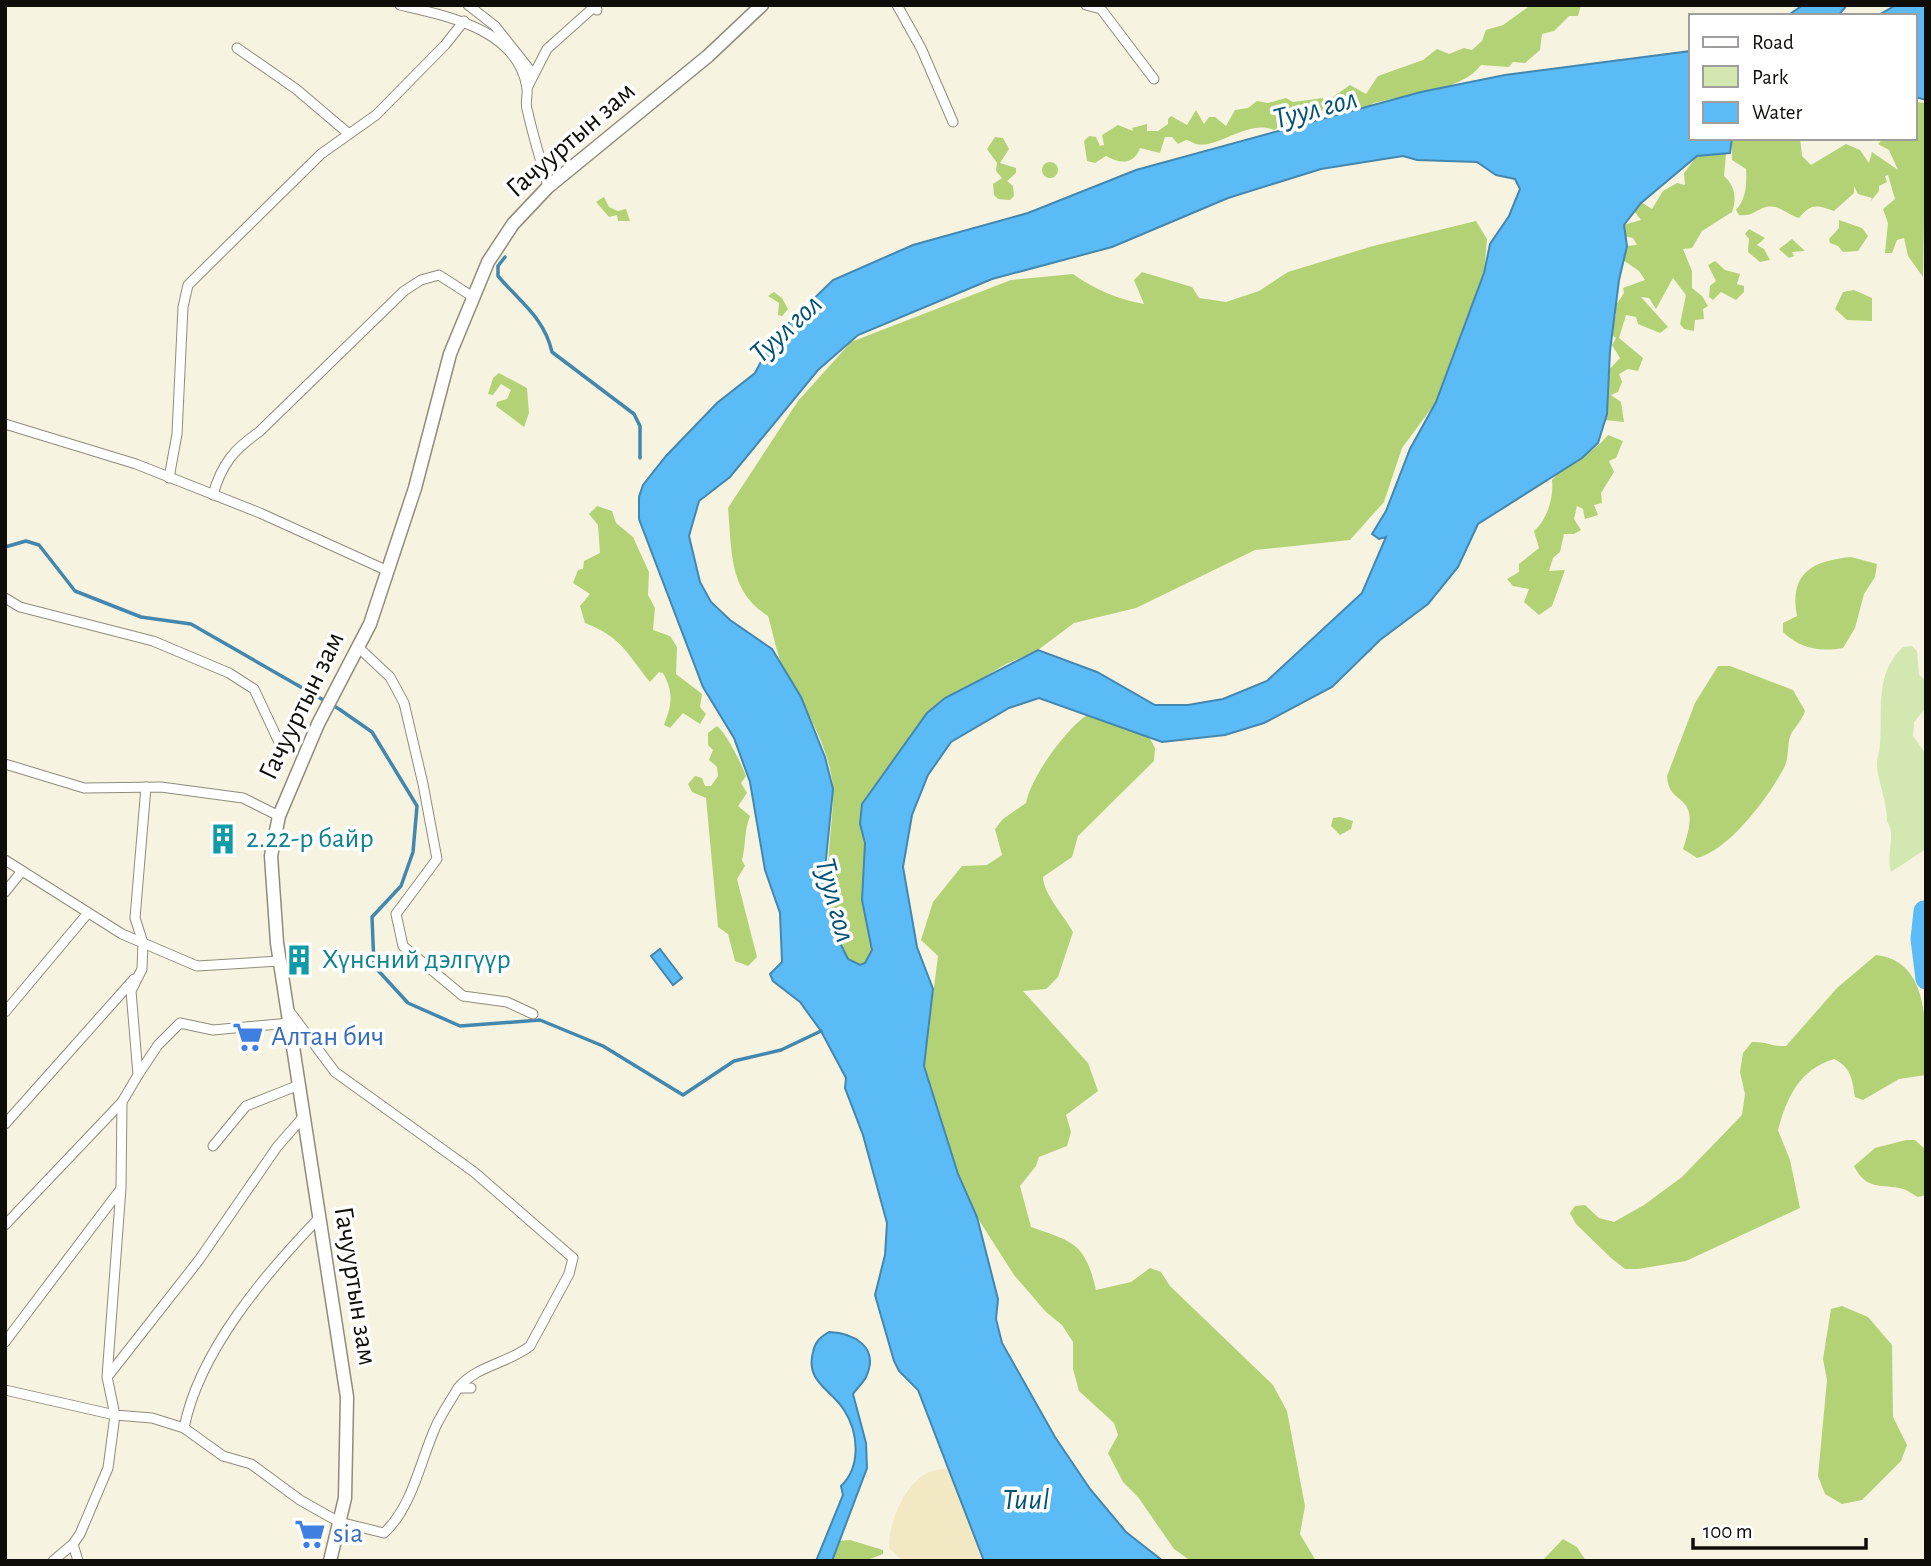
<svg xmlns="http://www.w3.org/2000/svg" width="1931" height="1566" viewBox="0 0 1931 1566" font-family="'Alegreya Sans',sans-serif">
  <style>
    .green { fill: #d3e7b0 }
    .forest { fill: #b3d275 }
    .sand { fill: #f2e8c3 }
    .water { fill: #5bbbf6; stroke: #4487ae; stroke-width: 2; fill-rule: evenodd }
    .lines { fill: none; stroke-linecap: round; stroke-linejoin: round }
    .stream { stroke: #4487ae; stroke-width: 3.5 }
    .river { stroke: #5bbbf6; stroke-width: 21 }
    .street-casing { stroke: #8f8c7b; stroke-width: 11 }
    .secondary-casing { stroke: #8f8c7b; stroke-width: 15 }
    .street { stroke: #fff; stroke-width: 9 }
    .secondary { stroke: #fff; stroke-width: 12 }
    .labels { text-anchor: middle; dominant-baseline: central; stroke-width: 7; stroke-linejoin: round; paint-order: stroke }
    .street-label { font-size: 28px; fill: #0e0d07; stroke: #fff }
    .culture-label { font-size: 28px; fill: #0d838f; stroke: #fff; text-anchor: start }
    .shop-label { font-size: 28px; fill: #366cbe; stroke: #fff; text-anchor: start }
    .water-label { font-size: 30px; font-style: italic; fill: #005177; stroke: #fff }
  </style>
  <rect width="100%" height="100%" fill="#f6f3e0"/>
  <path class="green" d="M1912,646l5,5 2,24 7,6v27l-12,14 -1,14 13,18v95l-35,23c-6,-17 6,-36 -4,-51 0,-19 -8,-36 -10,-54 -1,-8 3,-15 3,-22 3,-36 -6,-71 23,-98z"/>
  <g class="forest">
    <path d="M1531,5h50l-3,11h-9l-15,15 -12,3 -2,16 -15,13 -12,-1 -4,5 -28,-2c-17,23 -55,25 -80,36l-5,-3 -22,5 -11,8c-15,-8 -75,10 -89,19 -26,-11 -58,20 -78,14 -4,-1 -6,-4 -10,-4l-8,4 -6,-7h-7l-5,16 -20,-5c-6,17 -20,16 -34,8l-11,7 -8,-2 -3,-20 5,-5 7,1 4,9 4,-1 -2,-10 16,-10 15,6 -1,-3 15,-4v7h11l10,-7v-5l3,-3 16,9 9,-15 8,14 5,-7h6l11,9 9,-16 13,-2 9,-7 11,2 18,-5 7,4 30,-4 1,5 26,-18 16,9 12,-18 45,-16 14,-11 12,5 15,-6 8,2 10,-9 4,-11 17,-5z"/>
    <path d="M1915,102l11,1 -3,174 -15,-21 -4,-18 -7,2 -5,13h-7l3,-30 -5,-14 12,-10 -7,-24 -3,1 2,6 -8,4v5l-9,11 2,-4 -14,-4 -4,-8v7l-20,18c-17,-6 -23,-8 -35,7 -11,-3 -20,-14 -33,-11 -11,3 -14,10 -27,8l-3,-5c10,-11 11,-26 10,-41l-14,-9v-22h68l2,18 9,9 35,-21 14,6 9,13 3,-11 26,18 -9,-20 -11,-6 6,-6h31z"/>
    <polygon points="995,137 1003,138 1009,149 1000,163 1016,168 1016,173 1007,181 1013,186 1014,196 1010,200 998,199 994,195 993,184 1002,178 996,171 997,163 987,149"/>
    <path d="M1726,154l-2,22c11,10 13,22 8,36l-30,19 -10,17 -9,1 9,22v17l10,8 6,10 -5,3 1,10 -9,1 -1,11 -10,-2 -4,-5 6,-29 -13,-17 -17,31 -7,-11 -8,-1 27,30 -8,6 -22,-9 -2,-7 -10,-2 -7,23 24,20 -5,13 -10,-2 -9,5 3,8 -4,10 -7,3 10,7 3,20 -19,-2 1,-47 14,-15 -8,-13 4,-7 -6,-4 -1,-16 7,-2v-11l8,-12 -1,-5 22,-8 -6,-9 -16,-11 4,-14 10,-1 -4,-7 -8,-2 -1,-11 17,-5 -7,-9 7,-9 11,7 11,-18 14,-8 8,2 -1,-12 13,-17z"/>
    <circle cx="1050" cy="170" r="8"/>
    <polygon points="604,197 609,207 618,211 626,209 630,221 618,221 617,215 609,217 596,202"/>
    <polygon points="1839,220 1862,228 1868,236 1858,251 1843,252 1838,246 1830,243 1829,239 1839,228"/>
    <path d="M1476,221l11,18 -3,34 -48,129 -34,46 -18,54 -34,38 -95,10 -119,58 -62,15 -36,27 -34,15 -77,48 -65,91 -2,20 5,19 -3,56 10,51 -7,14 -5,1c-53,-20 -25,-133 -27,-175 -2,-43 -31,-86 -50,-123 -7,-15 -10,-35 -15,-51 -40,-25 -36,-66 -40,-108l70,-107 53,-59 160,-62 62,-6c23,16 44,25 71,30l-10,-24 8,-8 50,15 7,11 27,4 33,-11 29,-19 85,-26z"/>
    <polygon points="1749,229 1765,238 1757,245 1764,249 1770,260 1760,262 1748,252 1749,239 1745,234"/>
    <polygon points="1792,239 1805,251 1792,252 1794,256 1789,258 1779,249"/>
    <polygon points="1715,261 1725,270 1740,274 1737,284 1744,286 1744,292 1736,300 1721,292 1713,300 1709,297 1710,286 1716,281 1708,265"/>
    <polygon points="1854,290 1872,298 1872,321 1847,320 1835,309 1843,292"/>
    <polygon points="774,292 782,298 788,309 782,316 778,315 779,303 768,296"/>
    <polygon points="499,373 527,388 529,413 524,427 496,406 497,402 507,399 511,390 501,384 493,395 488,394 493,378"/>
    <path d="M1608,435l15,6 -7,17 -7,3 5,11 -13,21 1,10 -8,2 4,10 -13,4 -2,-10 -6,-3 -3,13 7,11 -7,4h-10l-4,18 -7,6 -4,13 16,-1 -13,36 -13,9 -15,-13 5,-13 -16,-3 -6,-7 12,-7v-8l20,-16 -5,-17c13,-11 20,-34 18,-51 17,-18 40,-25 56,-45z"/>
    <path d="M597,506l15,5 4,12 17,14 16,35 -1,23 7,13 -2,22 17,6 7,11 -1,27 26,20 -2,13 6,7 -6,10 -17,-11 -13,15 -6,-3c8,-21 10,-32 -1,-52l-4,-1 -9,10c-23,-28 -28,-45 -65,-59l-5,-17 10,-12 -17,-11 5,-13 5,-1 1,-8 16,-8 -2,-28 -9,-11z"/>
    <path d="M1851,557l26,7 -2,13 -11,17 -9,34 -12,20c-24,4 -42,1 -60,-16v-9l14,-7c-8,-43 15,-55 54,-59z"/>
    <path d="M1718,666h12l63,24 12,21c-3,9 -9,15 -14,23 -4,9 -2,22 -6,32 -15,29 -55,84 -88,92l-14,-9c21,-60 -14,-39 -16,-73l28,-73z"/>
    <path d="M1087,715l62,22 6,11 -1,13 -76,75 -6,21 -29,20c1,18 20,37 30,55l-15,45 -12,12 -23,2 65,72 10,28 -32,24 5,17 -4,14 -28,11 -3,9 -16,20 11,41c43,15 54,16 65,63l35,-8 19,-14 11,4 9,14 103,99 14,26 18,95 -5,28 16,27h-125l-17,-12 -36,-52 -15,-15 -15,-29 10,-18 -4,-12 -35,-32 -6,-22v-27l-11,-17 -16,-13 -32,-37 -37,-58 -19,-43 -34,-108 14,-110 -17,-16 12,-38 29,-36 25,-1 15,-10 -7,-26 8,-10 23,-16c5,-26 39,-73 61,-88z"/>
    <path d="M717,726c10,8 24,37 29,50l-5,7 6,10 -9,13 12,10c-6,15 -4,28 -8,44l3,6 -8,13 20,78 -9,9 -13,-5 -7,-27 -10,-7 -12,-129 -14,-6 -4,-8 7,-8 7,2 3,8h6l7,-10 -1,-9 -8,-7 4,-10 -5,-5v-12z"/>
    <polygon points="1340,817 1353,821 1351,829 1340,835 1331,826 1333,818"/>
    <path d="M1876,955c55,6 50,75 50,120l-27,4 -36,21 -8,-3c-3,-18 -4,-30 -21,-38 -35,11 -47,38 -56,71l12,30 10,48 -114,53 -48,8h-13l-14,-11 -35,-34 -6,-11 5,-7 10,-1 14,13 15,4 30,-17 38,-28 60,-62 3,-21 -5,-22 3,-19 9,-11c13,-1 21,5 34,4l51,-58z"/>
    <path d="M1906,1140h9l11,10v45l-8,2c-5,-2 -10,-7 -15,-8 -21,-6 -36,3 -49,-23l21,-18z"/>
    <polygon points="1842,1306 1868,1317 1892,1345 1893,1417 1907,1445 1901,1461 1862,1500 1842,1504 1825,1494 1818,1476 1827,1380 1823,1359 1831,1309"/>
    <polygon points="1563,1539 1577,1547 1586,1561 1542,1561"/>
    <polygon points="850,1540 883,1550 883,1554 865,1561 832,1561 839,1541"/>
  </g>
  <path class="sand" d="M950,1467l34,94h-81l-14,-13c-1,-24 16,-65 40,-76 6,-2 14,-3 21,-5z"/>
  <g class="water">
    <polygon points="1803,5 1847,5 1838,16 1787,16"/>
    <polygon points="1896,5 1926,5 1926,100 1915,97 1915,16 1877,16"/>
    <path d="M1691,51v87h41l-2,15 -33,3 -56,47 -17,22 3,21 -8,34 -9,71 -3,63 -9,29 -16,15 -104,66 -20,43 -30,37 -48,36 -48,47 -68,36 -39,12 -63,7 -123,-44 -30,10 -58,34 -23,33 -16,40 -9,52 14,80 16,42 -9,77 34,108 19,43 21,82 -2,20 6,24 53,94 35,52 36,43 37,29h-179l-66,-171 -19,-19 -5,-10 -19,-66 10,-40 2,-32 -24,-88 -18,-47 1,-10 -25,-47 -21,-29 -27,-21 -3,-7 12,-12 -2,-49 -15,-43 -15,-88 -16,-44 -31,-51 -64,-168v-22l4,-12 23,-29 51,-53 38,-30 19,-36 59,-57 80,-35 115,-32 108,-43 285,-78 84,-17zM1403,156l14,4 60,2 19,13 19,4 5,10 -11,27 -19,28 -6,29 -48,129 -26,47 -24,62 -14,23 7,5 7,-2 -24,56 -95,88 -44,18 -35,6h-33l-58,-33 -59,-22 -93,48 -18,15 -65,91 -2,20 5,19 -3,57 10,50 -7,13 -5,2 -12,-6 -14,-28 -7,-30 -2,-32 8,-80 -8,-32 -24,-60 -29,-48 -42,-29 -19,-18 -11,-20 -11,-46 10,-35 31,-24 88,-107 40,-35 134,-56 120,-32 116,-49 93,-29z"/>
    <polygon points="660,949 682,978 673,985 651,956"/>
    <path d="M829,1332c25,1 51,15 37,45 -3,6 -9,11 -13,17l13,49 1,25 -35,93h-16l27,-66 -2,-9c20,-19 18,-53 3,-76 -13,-21 -39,-28 -31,-58 2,-10 7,-15 16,-20z"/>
  </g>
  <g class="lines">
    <g class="stream">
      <path d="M505,257l-7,9v10c21,25 46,41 54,76l82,62 6,12v32"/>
      <polyline points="5,547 26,541 39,545 75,591 141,617 191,624 339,709 372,732 417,806 413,852 401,886 372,917 374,966 408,1003 460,1026 540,1020 603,1046 683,1095 734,1061 781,1050 821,1031"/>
    </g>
    <polyline class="river" points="1924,911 1921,939 1926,979"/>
    <g class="street-casing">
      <g id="street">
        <path d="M400,5c47,11 118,24 127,83 1,7 -2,14 0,21 6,27 14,52 21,78"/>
        <polyline points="468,5 495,26 533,74"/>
        <polyline points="897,5 921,48 953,122"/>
        <polyline points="1086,5 1101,9 1154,79"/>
        <polyline points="237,48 296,89 349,134"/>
        <polyline points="527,88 547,49 594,7 597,10"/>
        <polyline points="5,424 136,464 260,513 388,571"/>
        <polyline points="169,478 177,434 183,307 188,285 321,154 376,115 445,45 464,21"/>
        <path d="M213,495c8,-30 21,-46 46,-63l145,-141 17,-11 18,-5 34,22"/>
        <polyline points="5,598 20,607 153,641 229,673 254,689 279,742"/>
        <polyline points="358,647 390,677 404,703 423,784 437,859 396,914 403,946 463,996 507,1002 533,1014"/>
        <polyline points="5,764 84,788 161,787 243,798 279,816"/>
        <path d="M146,787l-11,131 8,25 -1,26 -11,22 7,84 -16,27 -1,86 -14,189 8,38 37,3 32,10 39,28 28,8 49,36 39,22 45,11c29,-27 36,-72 52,-107 6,-13 15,-26 22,-38h13"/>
        <polyline points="5,860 122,934 197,966 280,961"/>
        <polyline points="5,892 22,871"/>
        <path d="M287,1008l48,64 139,100 99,86 -4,16 -39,72c-23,18 -53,19 -72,42"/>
        <polyline points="5,1012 88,913"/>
        <polyline points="138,1075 158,1045 180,1023 213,1030 290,1023"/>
        <polyline points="5,1124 134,979"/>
        <polyline points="213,1146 246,1106 299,1085"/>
        <polyline points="5,1225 122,1102"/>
        <polyline points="5,1342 120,1190"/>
        <polyline points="108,1376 199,1260 277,1147 304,1116"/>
        <polyline points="5,1390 115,1415 108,1468 80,1534 73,1544 53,1561"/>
        <path d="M184,1428c15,-77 82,-155 135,-210"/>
        <polyline points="73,1544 78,1561"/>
      </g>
    </g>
    <g class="secondary-casing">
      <polyline id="secondary" points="330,1561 345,1498 347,1397 277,943 271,856 279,816 318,724 370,624 415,488 450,354 488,262 513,224 548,187 708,56 762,5"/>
    </g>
    <use href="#street" class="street"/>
    <use href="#secondary" class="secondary"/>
  </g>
  <defs>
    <g id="building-bare" transform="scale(2.415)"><path d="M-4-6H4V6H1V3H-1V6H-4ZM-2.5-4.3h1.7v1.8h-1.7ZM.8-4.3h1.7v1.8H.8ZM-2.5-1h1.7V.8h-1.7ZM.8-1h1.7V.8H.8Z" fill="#0f9aa8" stroke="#fff" stroke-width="2.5" paint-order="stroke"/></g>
    <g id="supermarket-bare" transform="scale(2.415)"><path d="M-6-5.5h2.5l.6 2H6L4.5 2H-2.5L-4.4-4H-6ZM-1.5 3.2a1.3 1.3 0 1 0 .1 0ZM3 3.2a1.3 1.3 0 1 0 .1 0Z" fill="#3f7fe0" stroke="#fff" stroke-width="2.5" paint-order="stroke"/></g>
  </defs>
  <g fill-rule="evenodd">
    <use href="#building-bare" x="223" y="839"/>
    <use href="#building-bare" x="299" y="960"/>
    <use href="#supermarket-bare" x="248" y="1037"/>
    <use href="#supermarket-bare" x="310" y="1534"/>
  </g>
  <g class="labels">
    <g class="street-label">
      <text transform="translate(571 140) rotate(-41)">Гачууртын зам</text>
      <text transform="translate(302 706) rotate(-64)">Гачууртын зам</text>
      <text transform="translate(355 1286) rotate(81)">Гачууртын зам</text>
    </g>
    <g class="culture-label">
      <text x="246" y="839">2.22-р байр</text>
      <text x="322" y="960">Хүнсний дэлгүүр</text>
    </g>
    <g class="shop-label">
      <text x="271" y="1037">Алтан бич</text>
      <text x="333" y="1534">sia</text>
    </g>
    <g class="water-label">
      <text transform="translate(1315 109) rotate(-15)">Туул гол</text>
      <text transform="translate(786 329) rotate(-43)">Туул гол</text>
      <text transform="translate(835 900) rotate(75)">Туул гол</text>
      <text x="1026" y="1500">Tuul</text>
    </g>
  </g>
  <rect width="1931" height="1566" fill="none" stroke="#0e0d07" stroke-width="14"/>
  <rect x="1689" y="14" width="228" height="126" fill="#ffffff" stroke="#9f9e9c" stroke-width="2"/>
  <rect x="1703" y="37" width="35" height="10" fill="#ffffff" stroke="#9f9e9c" stroke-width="2"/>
  <text x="1752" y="49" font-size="21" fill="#0e0d07">Road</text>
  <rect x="1703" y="66" width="35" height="21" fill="#d3e7b0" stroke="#9f9e9c" stroke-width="2"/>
  <text x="1752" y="84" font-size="21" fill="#0e0d07">Park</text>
  <rect x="1703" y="102" width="35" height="21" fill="#5bbbf6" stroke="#9f9e9c" stroke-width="2"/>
  <text x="1752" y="119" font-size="21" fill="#0e0d07">Water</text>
  <path d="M1693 1538v10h173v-10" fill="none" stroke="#0e0d07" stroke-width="3.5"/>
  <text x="1703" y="1538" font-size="21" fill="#0e0d07" stroke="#ffffff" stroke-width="5" paint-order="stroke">100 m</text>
</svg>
